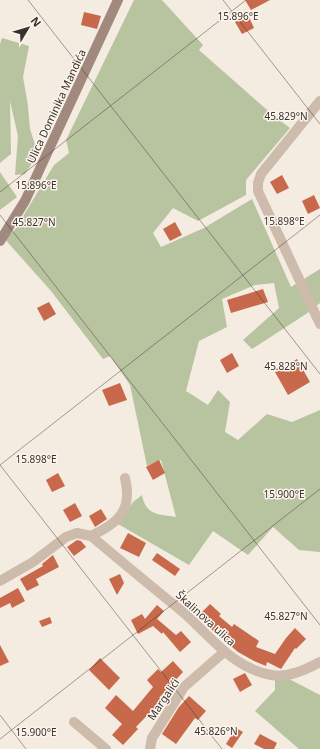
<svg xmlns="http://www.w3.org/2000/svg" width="320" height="749" viewBox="0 0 320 749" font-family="'Noto Sans',sans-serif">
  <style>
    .green { fill: #b8c4a0 }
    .building { fill: #c8694b }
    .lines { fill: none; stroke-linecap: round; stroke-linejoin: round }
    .street { stroke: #cdbbac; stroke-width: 10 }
    .secondary { stroke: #a18a7d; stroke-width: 10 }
    .ticks { fill: none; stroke: #3b302b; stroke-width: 1; stroke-opacity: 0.45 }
    .labels { text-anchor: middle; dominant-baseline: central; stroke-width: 3; stroke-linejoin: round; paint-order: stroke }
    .street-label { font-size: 11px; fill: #3b302b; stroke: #fbf5ee }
    .ticks-label { font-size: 10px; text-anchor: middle; fill: #3b302b; stroke: #fbf5ee; stroke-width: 3; stroke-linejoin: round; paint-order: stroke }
  </style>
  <rect width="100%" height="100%" fill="#f4ebe1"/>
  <g class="green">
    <path d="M134,0h28l41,45 -4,5 75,66 16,12 -44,52v15l-48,26 -25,-13 -20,25 8,14 43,-19 48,-29 39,88 29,-18v34l-14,11 -54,35 -9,-9 36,-32 -5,-25 -19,2 -33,14 5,28 -28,14 -13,50 22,14 10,-15 12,12 -5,30 13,8 29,-26 25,8 28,-12v142l-21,-2 -26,-23 -25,28 -35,-24 -24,34 -71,-41 15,-22 9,-7c4,21 17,19 34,22l-15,-57 -14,6 -17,-81 -20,-29 -7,3 -52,-68 -49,-55 12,-5 40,-66 15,-12 -3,-13z"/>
    <polygon points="2,38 29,46 23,77 28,106 30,129 38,154 25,174 15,175 18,136 10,101 11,154 0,163 0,44"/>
    <polygon points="0,172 17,197 0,210"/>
    <polygon points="275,679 289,679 320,695 320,749 299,749 255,711 275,690"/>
  </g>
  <g class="building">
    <polygon points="245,0 270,0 251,10"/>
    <polygon points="84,12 101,16 97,29 81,25"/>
    <polygon points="248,15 254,28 242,34 235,22"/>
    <polygon points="282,175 289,188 277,194 270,182"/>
    <polygon points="314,195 320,208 308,214 302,201"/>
    <polygon points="175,222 182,235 170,241 163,229"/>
    <polygon points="263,289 268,302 231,313 227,300"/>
    <polygon points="49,302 56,314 44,321 37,308"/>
    <polygon points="232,353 239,366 227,373 220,360"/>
    <polygon points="297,359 310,382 288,395 275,372"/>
    <polygon points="120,383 127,400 109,406 102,390"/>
    <polygon points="159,460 165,473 153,480 146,467"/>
    <polygon points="58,473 65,486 52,492 46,480"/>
    <polygon points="75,503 82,516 70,522 63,510"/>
    <polygon points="101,509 107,519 95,527 89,516"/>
    <polygon points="128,533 146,543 139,557 120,548"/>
    <polygon points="77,540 81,541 86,547 74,556 67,547"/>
    <polygon points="157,553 180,569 175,576 152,560"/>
    <polygon points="53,555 59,567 36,579 39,585 27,591 20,579 43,566 42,564"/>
    <polygon points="120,574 124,583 117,595 109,579"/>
    <polygon points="18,588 25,601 12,608 10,603 0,608 0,598"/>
    <polygon points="210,604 221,614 219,616 232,627 234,624 259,641 256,647 275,654 286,638 295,628 306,639 296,649 295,648 281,669 267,662 266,666 254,661 238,652 211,629 213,626 200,614"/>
    <polygon points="157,605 164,611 157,619 176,635 181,631 191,642 180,652 163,632 162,634 153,626 138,634 131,620 142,614 145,619"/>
    <polygon points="50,617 52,623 42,627 39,621"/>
    <polygon points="0,645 9,662 0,666"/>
    <polygon points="100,658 120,678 109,690 89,670"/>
    <polygon points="173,661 183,672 159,698 162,700 136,727 138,729 123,745 112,735 122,724 105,708 116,695 133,711 153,687 147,680 158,669 161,672"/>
    <polygon points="245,673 252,685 240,692 233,679"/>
    <polygon points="189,696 206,711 198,720 195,718 176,744 162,734 179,707"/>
    <polygon points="236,728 243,732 232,748 226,744"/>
    <polygon points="260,734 277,743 274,749 264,749 254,744"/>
  </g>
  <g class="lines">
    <g class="street">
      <polyline points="320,101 261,174 258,183 258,191 320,324"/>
      <path d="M91,536c27,-13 42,-25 34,-58"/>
      <path d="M0,581l33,-19 33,-25 11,-4 14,3c31,26 61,51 92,76 27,24 50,56 88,63 17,3 34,-5 49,-13"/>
      <polyline points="74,722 106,749"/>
      <polyline points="150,749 152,738 184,687 224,652"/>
    </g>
    <polyline class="secondary" points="0,241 25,201 118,0"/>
  </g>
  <path class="ticks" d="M28,0l292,374M223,0l97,124M0,192l246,-192M0,215l320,410M0,465l320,-250M0,465l222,284M0,715l26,34M0,739l320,-250"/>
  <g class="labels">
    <g class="street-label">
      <text transform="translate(56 106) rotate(-65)">Ulica Dominika Mandića</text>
      <text transform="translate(206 618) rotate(42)">Škalinova ulica</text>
      <text transform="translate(163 699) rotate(-56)">Margalići</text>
    </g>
  </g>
  <g class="ticks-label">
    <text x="238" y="20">15.896°E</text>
    <text x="286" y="120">45.829°N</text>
    <text x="36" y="189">15.896°E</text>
    <text x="284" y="225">15.898°E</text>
    <text x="34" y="226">45.827°N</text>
    <text x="286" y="370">45.828°N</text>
    <text x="36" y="463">15.898°E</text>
    <text x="284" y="498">15.900°E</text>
    <text x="286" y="620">45.827°N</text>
    <text x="216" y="735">45.826°N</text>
    <text x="36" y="736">15.900°E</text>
  </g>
  <g transform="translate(28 28) rotate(52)" stroke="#fbf5ee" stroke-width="3" paint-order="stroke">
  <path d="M0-3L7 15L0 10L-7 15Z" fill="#3b302b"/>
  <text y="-6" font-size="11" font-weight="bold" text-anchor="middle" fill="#3b302b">N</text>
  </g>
</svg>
